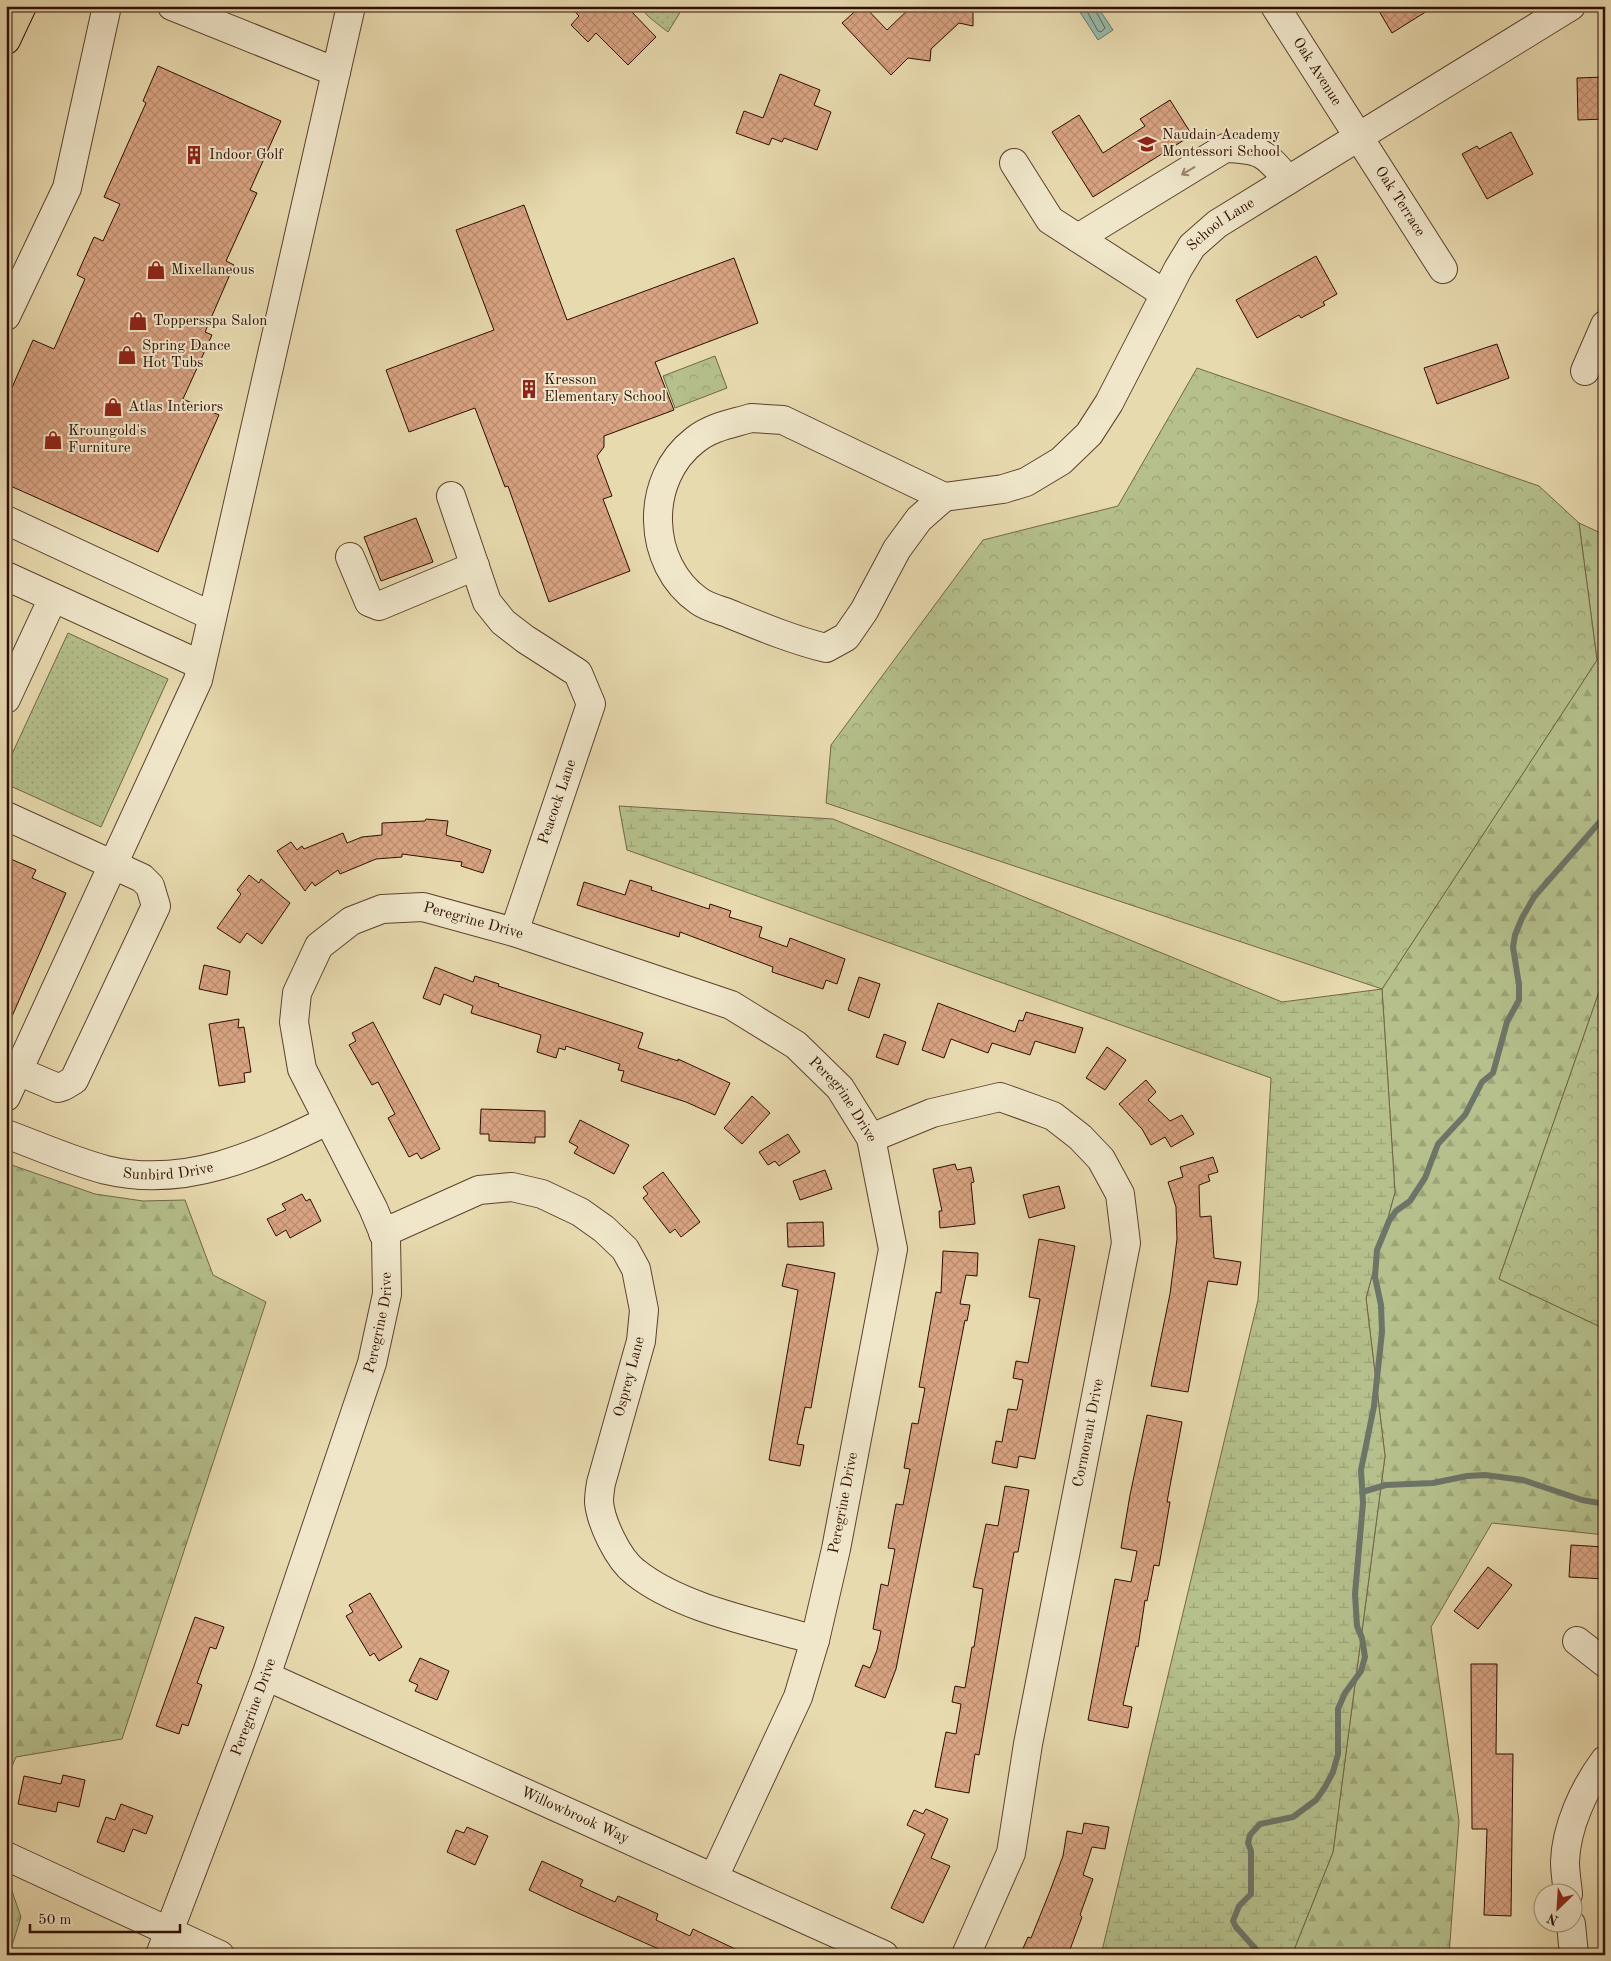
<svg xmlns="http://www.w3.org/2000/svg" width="1611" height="1961" viewBox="0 0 1611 1961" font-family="'Old Standard TT',serif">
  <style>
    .grass { fill: url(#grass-dots); stroke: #726647 }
    .forest { fill: url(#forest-firs); stroke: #726647 }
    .wetland { fill: url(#wetland-marsh); stroke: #726647 }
    .park { fill: url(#park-crowns); stroke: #726647 }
    .water { fill: #97bbac; stroke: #6d7568 }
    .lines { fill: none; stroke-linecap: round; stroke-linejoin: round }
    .shore { stroke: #626457; stroke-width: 1 }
    .stream { stroke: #6d7568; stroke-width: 6 }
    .building { fill: url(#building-cross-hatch); stroke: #2e0d02 }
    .minor-casing { stroke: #5c402d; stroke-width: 30 }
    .highway-casing { stroke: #2e0d02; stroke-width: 30 }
    .minor { stroke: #f0e7cb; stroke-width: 28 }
    .highway { stroke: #e8daaf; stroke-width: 28 }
    .oneway { stroke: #998571 }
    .labels { text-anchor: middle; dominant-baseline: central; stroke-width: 4; stroke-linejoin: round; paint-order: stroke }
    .street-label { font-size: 15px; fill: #2e0d02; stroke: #f0e7cb }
    .poi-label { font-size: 15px; fill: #2e0d02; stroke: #f0e7cb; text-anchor: start }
  </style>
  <defs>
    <pattern id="grass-dots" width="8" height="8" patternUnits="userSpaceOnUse" patternTransform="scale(1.25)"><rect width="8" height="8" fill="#b5c08c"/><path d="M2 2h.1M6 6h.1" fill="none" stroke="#9ca477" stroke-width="1.8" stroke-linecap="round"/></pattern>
    <pattern id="forest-firs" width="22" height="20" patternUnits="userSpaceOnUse" patternTransform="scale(1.25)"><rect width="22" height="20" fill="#b5c08c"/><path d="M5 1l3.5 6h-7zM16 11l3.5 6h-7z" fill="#9ca477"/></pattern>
    <pattern id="wetland-marsh" width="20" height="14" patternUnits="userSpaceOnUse" patternTransform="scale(1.25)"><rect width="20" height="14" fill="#b5c08c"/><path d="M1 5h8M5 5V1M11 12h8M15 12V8" fill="none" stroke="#9ca477"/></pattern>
    <pattern id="park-crowns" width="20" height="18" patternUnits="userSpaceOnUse" patternTransform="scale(1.25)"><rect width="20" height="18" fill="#b5c08c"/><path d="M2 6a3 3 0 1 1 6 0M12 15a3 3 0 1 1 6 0" fill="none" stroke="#9ca477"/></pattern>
    <pattern id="building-cross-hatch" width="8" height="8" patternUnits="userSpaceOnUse" patternTransform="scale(1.25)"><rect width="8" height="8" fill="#d9a483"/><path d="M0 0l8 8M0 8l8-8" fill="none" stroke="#bb8c70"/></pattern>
  </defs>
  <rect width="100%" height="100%" fill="#e8daaf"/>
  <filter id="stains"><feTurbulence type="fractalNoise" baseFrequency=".004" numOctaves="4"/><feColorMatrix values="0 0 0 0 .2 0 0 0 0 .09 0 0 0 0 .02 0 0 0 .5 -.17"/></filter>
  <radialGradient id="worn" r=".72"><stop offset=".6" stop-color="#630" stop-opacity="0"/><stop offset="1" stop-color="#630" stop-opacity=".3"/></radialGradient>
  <g class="grass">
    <polygon points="639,6 684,6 668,32 649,17"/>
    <polygon points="68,633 168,679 101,827 6,784 6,767"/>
  </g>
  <g class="forest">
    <polygon points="1579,523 1605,535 1605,988 1599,992 1499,1279 1605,1329 1605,1535 1492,1523 1431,1627 1459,1821 1449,1955 1292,1955 1333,1852 1385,1456 1366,1298 1395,1192 1382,989 1597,660"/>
    <polygon points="6,1163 95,1194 143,1201 185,1200 213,1275 266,1302 122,1739 16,1757 6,1780"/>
    <polygon points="6,1874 21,1917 9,1955 6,1955"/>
  </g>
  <polygon class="wetland" points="619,806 833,819 1282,1002 1382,989 1395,1192 1366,1298 1385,1456 1333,1852 1292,1955 1101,1955 1258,1300 1271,1078 627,850"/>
  <g class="park">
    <polygon points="715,356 727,388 675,408 663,376"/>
    <polygon points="1197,368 1539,486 1579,523 1597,660 1382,989 826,803 831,745 983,540 1118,506"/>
    <polygon points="1605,988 1605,1329 1499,1279 1599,992"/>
  </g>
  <polygon class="water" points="1082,6 1097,6 1113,30 1098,40 1078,9"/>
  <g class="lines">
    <polyline class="shore" points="1084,6 1098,31 1101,32 1105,28 1093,6"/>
    <g class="stream">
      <polyline points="1362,1492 1386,1485 1433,1483 1467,1476 1485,1475 1523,1480 1582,1500 1605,1504"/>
      <polyline points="1261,1955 1236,1927 1233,1921 1239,1906 1251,1894 1251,1851 1248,1843 1250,1835 1260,1824 1293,1817 1316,1800 1325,1787 1333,1772 1338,1754 1338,1709 1345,1693 1361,1671 1365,1657 1362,1638 1357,1626 1355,1594 1363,1503 1361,1470 1374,1406 1382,1332 1381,1305 1375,1277 1377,1250 1389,1221 1396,1211 1410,1201 1425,1178 1438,1144 1465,1115 1482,1082 1493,1073 1507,1022 1519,1000 1519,985 1513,947 1515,935 1522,918 1534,897 1605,816"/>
    </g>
  </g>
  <g class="building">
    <polygon points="570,6 626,6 656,37 628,65 596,33 588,42 571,25 579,16"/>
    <polygon points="861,6 864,6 887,30 912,6 966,6 973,13 973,26 959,23 931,49 930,61 908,58 891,75 842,23"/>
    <polygon points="1376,6 1435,6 1392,33"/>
    <polygon points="158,66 281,121 250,190 257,193 226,261 234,265 205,332 212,335 183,399 219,415 158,552 6,484 6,401 33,340 54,349 85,279 77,275 94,237 103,241 120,204 104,197 146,103 143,101"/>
    <polygon points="780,74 820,90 814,105 831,112 817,150 784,138 782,142 772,138 769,145 736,133 744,111 763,118"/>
    <polygon points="1605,77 1605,119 1578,120 1577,78"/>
    <polygon points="1170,100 1192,135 1093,197 1052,132 1079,115 1103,153 1145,126 1140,119"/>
    <polygon points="1511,132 1533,174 1487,199 1462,154 1477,146 1479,149"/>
    <polygon points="524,205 567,320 734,258 758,323 655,362 674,410 604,436 604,447 597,456 612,496 603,499 630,571 549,602 508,486 505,487 475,408 409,432 386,370 494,330 456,230"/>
    <polygon points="1316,256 1337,294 1323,302 1325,305 1301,318 1299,315 1257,338 1236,300"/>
    <polygon points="1497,344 1509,378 1437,404 1424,368"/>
    <polygon points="416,518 433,562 381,581 364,537"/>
    <polygon points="426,819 448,821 446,835 491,850 483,873 461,866 462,862 402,854 402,857 376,859 340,874 338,870 315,886 312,882 305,891 277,851 291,842 297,850 302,846 304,849 343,833 347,843 362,837 382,835 382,823 425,821"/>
    <polygon points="6,857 36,870 32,878 66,893 6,1030"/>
    <polygon points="249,875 259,883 261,879 290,903 262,944 247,933 240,943 217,928 241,894 237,890"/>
    <polygon points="630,880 652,887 651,890 709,909 710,904 731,911 729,917 762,927 759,937 787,947 790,938 845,959 837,984 826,980 823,989 772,972 773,967 680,932 679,937 577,905 584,882 625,895"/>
    <polygon points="204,965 230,971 227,995 199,989"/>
    <polygon points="435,967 473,982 475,976 499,984 498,986 643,1033 638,1048 678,1061 678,1059 730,1083 715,1115 686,1102 621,1081 624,1071 618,1070 620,1064 566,1046 565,1050 559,1048 556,1058 537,1052 541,1035 471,1013 473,1006 444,994 440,1005 423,998"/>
    <polygon points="859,977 880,984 869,1018 848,1010"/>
    <polygon points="938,1003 1015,1032 1019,1020 1023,1021 1026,1012 1083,1028 1075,1053 1035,1041 1030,1055 992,1043 988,1053 951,1039 944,1058 922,1050"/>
    <polygon points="239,1019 238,1028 244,1027 251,1072 244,1073 245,1082 219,1086 209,1024"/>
    <polygon points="373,1022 440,1149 421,1159 417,1153 409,1157 388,1118 395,1114 378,1082 372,1085 349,1045 356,1041 352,1033"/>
    <polygon points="884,1034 906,1042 898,1065 876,1057"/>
    <polygon points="1107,1047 1126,1060 1105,1090 1086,1078"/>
    <polygon points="1146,1080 1156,1092 1148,1100 1170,1121 1182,1115 1194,1134 1171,1147 1165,1137 1151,1145 1142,1129 1119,1104"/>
    <polygon points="752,1096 770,1113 742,1144 724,1128"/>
    <polygon points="481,1109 545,1111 545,1137 535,1137 535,1143 489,1141 489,1134 480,1134"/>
    <polygon points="580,1120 629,1145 614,1174 574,1153 578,1147 569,1142"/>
    <polygon points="788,1134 800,1152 779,1166 775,1161 768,1165 759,1152"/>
    <polygon points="1213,1157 1218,1172 1208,1175 1210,1181 1199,1185 1200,1217 1211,1216 1214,1258 1241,1262 1237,1285 1208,1281 1188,1392 1151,1386 1170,1294 1177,1239 1176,1207 1168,1182 1183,1177 1180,1167"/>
    <polygon points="955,1164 957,1170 971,1167 974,1182 971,1183 975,1224 940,1228 939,1211 942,1211 933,1169"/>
    <polygon points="825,1170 832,1189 800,1200 793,1181"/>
    <polygon points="663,1172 700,1222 681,1237 675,1229 670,1233 643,1198 648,1194 643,1187"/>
    <polygon points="1059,1186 1065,1208 1029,1218 1023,1195"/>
    <polygon points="302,1194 306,1201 310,1199 321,1221 290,1238 286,1230 276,1236 267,1219 286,1210 282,1204"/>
    <polygon points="823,1222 824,1246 788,1247 787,1223"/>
    <polygon points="1039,1239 1075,1246 1035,1459 1019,1456 1017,1468 992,1463 996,1441 1002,1442 1008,1409 1017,1410 1023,1380 1013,1378 1016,1361 1028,1363 1040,1299 1029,1297"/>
    <polygon points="943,1251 978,1253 977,1276 966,1275 960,1304 970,1305 967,1321 965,1320 896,1669 885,1698 855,1686 863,1665 870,1668 877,1650 881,1631 873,1629 881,1584 888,1586 895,1549 888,1548 896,1504 903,1505 910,1469 904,1468 912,1423 918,1424 925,1388 919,1387 936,1292 941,1293"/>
    <polygon points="787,1264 835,1273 811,1408 805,1407 797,1444 804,1445 800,1466 769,1460 798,1290 782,1286"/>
    <polygon points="1147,1415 1182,1422 1167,1502 1170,1502 1159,1566 1154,1565 1147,1601 1145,1600 1138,1647 1136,1646 1123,1705 1132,1707 1128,1728 1088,1720 1115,1579 1131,1582 1137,1551 1121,1548 1130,1495"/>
    <polygon points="1005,1486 1029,1490 1018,1552 1014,1552 979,1755 975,1754 969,1793 935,1787 946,1732 956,1734 961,1704 952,1702 955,1686 965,1688 972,1647 974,1647 983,1589 973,1587 986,1524 998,1526"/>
    <polygon points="1571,1545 1605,1547 1605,1579 1569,1577"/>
    <polygon points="1488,1567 1512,1585 1478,1629 1454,1611"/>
    <polygon points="370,1593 402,1647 379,1661 374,1653 370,1656 346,1616 353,1612 349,1605"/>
    <polygon points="195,1617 224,1627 216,1649 210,1647 197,1683 202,1685 188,1726 182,1724 179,1734 156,1726"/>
    <polygon points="420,1658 449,1671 437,1700 415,1691 418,1685 409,1681"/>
    <polygon points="1471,1664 1497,1664 1496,1754 1513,1754 1511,1916 1484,1915 1487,1829 1472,1829"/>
    <polygon points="63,1775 85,1780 79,1807 58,1802 56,1812 18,1804 24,1776 61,1784"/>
    <polygon points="121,1804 153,1816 146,1834 133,1829 124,1852 97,1842 106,1817 115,1820"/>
    <polygon points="926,1809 948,1819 931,1858 950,1866 923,1923 891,1908 925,1834 907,1825 914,1810 923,1814"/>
    <polygon points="1084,1823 1109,1827 1105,1849 1092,1847 1083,1875 1093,1879 1080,1915 1082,1917 1068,1955 1020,1955 1028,1937 1031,1938 1050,1891 1063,1856 1067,1831 1082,1834"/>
    <polygon points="467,1827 488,1836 475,1865 447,1852 456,1830 464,1833"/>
    <polygon points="542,1861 583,1880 580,1886 615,1902 618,1896 658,1914 656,1920 690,1936 693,1929 748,1955 672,1955 569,1909 529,1890"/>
  </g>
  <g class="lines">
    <g class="minor-casing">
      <g id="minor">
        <polyline points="172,6 336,72"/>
        <path id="s1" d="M1275,6l168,263"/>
        <polyline points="1014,163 1050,220 1165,294"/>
        <path d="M1078,238l147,-90c36,1 40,5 63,32"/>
        <polyline points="6,316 67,188 107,6"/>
        <polyline points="1585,371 1605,325"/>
        <path d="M751,418l32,2 161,77 -25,22 -22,30 -33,62 -18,26 -20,11c-33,-8 -64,-21 -96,-34 -10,-4 -23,-7 -31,-13 -53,-37 -55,-122 -4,-161 16,-13 36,-16 56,-22z"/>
        <polyline points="451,496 487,602 503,622 525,639 578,673 591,704 514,932"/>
        <path id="s2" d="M944,497l59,-8 23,-7 35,-21 28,-27 20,-31 69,-134 14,-23 25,-22 354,-218"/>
        <polyline points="6,520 212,616"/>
        <polyline points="350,557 369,602 379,606 475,566"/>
        <polyline points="6,576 201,665"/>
        <polyline points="6,699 53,598"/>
        <polyline points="6,816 142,878 150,886 156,906 74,1080 64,1086 58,1088 6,1066"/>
        <polyline points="6,1097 198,680 351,6"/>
        <path id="s3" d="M6,1134c33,12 66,27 100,36 80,19 151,-15 221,-49"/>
        <polyline points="871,1138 932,1113 1000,1097 1053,1116 1080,1137 1101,1159 1120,1194 1126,1243 1028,1744 1011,1853 966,1955"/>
        <path d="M383,1233l96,-43 33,-3 30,7 38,18 24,17 21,20 11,20 8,41 -3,31 -40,142c-1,6 -2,13 -2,19 2,21 19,57 36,70 46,37 124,51 180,68"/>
        <polyline points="1577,1641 1605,1663"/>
        <path id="s4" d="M266,1676l618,279"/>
        <polyline points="6,1856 220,1955"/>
        <path d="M1568,1894c-1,-11 -3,-22 -3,-32 1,-35 19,-74 40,-102"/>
        <polyline points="1571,1924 1574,1955"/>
        <path id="s5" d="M160,1955l106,-279 106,-313 15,-69 -1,-55 -13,-31 -71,-139 -8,-47 3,-29 22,-47 32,-25 31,-12 41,-2 91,25 217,73 65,40 44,43 31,50 22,111 -57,300 -21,91 -17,57 -84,180"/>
      </g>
    </g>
    <g class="highway-casing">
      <polyline id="highway" points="6,40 22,6"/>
    </g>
    <use href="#minor" class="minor"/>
    <use href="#highway" class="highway"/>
  </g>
  <defs><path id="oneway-shaft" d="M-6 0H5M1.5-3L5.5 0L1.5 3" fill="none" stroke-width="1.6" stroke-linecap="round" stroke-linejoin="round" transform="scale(1.25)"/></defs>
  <use class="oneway" href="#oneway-shaft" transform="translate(1188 171) rotate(149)"/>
  <defs>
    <g id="school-bare" transform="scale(1.5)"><path d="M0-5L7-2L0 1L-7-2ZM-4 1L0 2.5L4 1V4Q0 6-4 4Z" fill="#8f2418" stroke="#f0e7cb" stroke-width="2.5" paint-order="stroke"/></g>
    <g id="building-bare" transform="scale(1.5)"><path d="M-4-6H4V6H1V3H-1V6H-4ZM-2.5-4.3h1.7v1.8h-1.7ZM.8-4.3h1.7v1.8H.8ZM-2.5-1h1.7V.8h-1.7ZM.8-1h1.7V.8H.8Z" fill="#8f2418" stroke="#f0e7cb" stroke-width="2.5" paint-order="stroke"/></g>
    <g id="shop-bare" transform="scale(1.5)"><path d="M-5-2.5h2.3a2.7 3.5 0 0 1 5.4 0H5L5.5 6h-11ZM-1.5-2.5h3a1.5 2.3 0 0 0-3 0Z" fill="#8f2418" stroke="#f0e7cb" stroke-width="2.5" paint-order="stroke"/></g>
  </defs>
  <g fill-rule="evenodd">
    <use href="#school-bare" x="1147" y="144"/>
    <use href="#building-bare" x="194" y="155"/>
    <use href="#shop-bare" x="156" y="270"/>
    <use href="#shop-bare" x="138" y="321"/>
    <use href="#shop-bare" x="127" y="355"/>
    <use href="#building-bare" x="529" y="389"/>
    <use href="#shop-bare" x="113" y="407"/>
    <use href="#shop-bare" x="53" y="440"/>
  </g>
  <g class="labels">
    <g class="street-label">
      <text stroke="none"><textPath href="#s1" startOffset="78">Oak Avenue</textPath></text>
      <text stroke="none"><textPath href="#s1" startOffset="232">Oak Terrace</textPath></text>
      <text stroke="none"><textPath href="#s2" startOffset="414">School Lane</textPath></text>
      <text transform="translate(558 802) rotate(-71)">Peacock Lane</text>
      <text stroke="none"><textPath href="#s5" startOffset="1240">Peregrine Drive</textPath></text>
      <text stroke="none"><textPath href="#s5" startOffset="1660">Peregrine Drive</textPath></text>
      <text stroke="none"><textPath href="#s3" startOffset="169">Sunbird Drive</textPath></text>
      <text stroke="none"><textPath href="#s5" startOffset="670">Peregrine Drive</textPath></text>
      <text transform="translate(630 1377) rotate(-75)">Osprey Lane</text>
      <text transform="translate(1089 1433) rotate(-79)">Cormorant Drive</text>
      <text transform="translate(844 1503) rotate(-79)">Peregrine Drive</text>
      <text stroke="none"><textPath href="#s5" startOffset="265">Peregrine Drive</textPath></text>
      <text stroke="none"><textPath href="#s4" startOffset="339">Willowbrook Way</textPath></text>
    </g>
    <g class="poi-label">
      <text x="1162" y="135">Naudain Academy<tspan x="1162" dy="17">Montessori School</tspan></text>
      <text x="209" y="155">Indoor Golf</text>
      <text x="171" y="270">Mixellaneous</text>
      <text x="153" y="321">Toppersspa Salon</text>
      <text x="142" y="346">Spring Dance<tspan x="142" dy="17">Hot Tubs</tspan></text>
      <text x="544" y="380">Kresson<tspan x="544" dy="17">Elementary School</tspan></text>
      <text x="128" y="407">Atlas Interiors</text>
      <text x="68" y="431">Kroungold's<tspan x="68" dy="17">Furniture</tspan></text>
    </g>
  </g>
  <rect width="1611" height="1961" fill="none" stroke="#e8daaf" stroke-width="25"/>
  <rect x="8" y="8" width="1596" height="1946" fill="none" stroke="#2e0d02" stroke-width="2.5"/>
  <rect x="12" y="12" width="1586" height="1936" fill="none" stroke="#2e0d02"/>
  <g transform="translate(1558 1908) rotate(205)"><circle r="24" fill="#f0e7cb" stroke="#a2907b"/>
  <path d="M0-4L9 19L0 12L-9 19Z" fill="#8f2418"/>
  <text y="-8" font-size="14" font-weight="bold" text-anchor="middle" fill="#2e0d02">N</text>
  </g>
  <path d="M30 1924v8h150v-8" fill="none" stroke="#2e0d02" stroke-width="2.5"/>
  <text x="38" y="1924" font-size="15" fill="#2e0d02" stroke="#f0e7cb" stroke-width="4" paint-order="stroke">50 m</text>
  <rect width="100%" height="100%" filter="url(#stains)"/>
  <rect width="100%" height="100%" fill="url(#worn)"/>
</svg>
